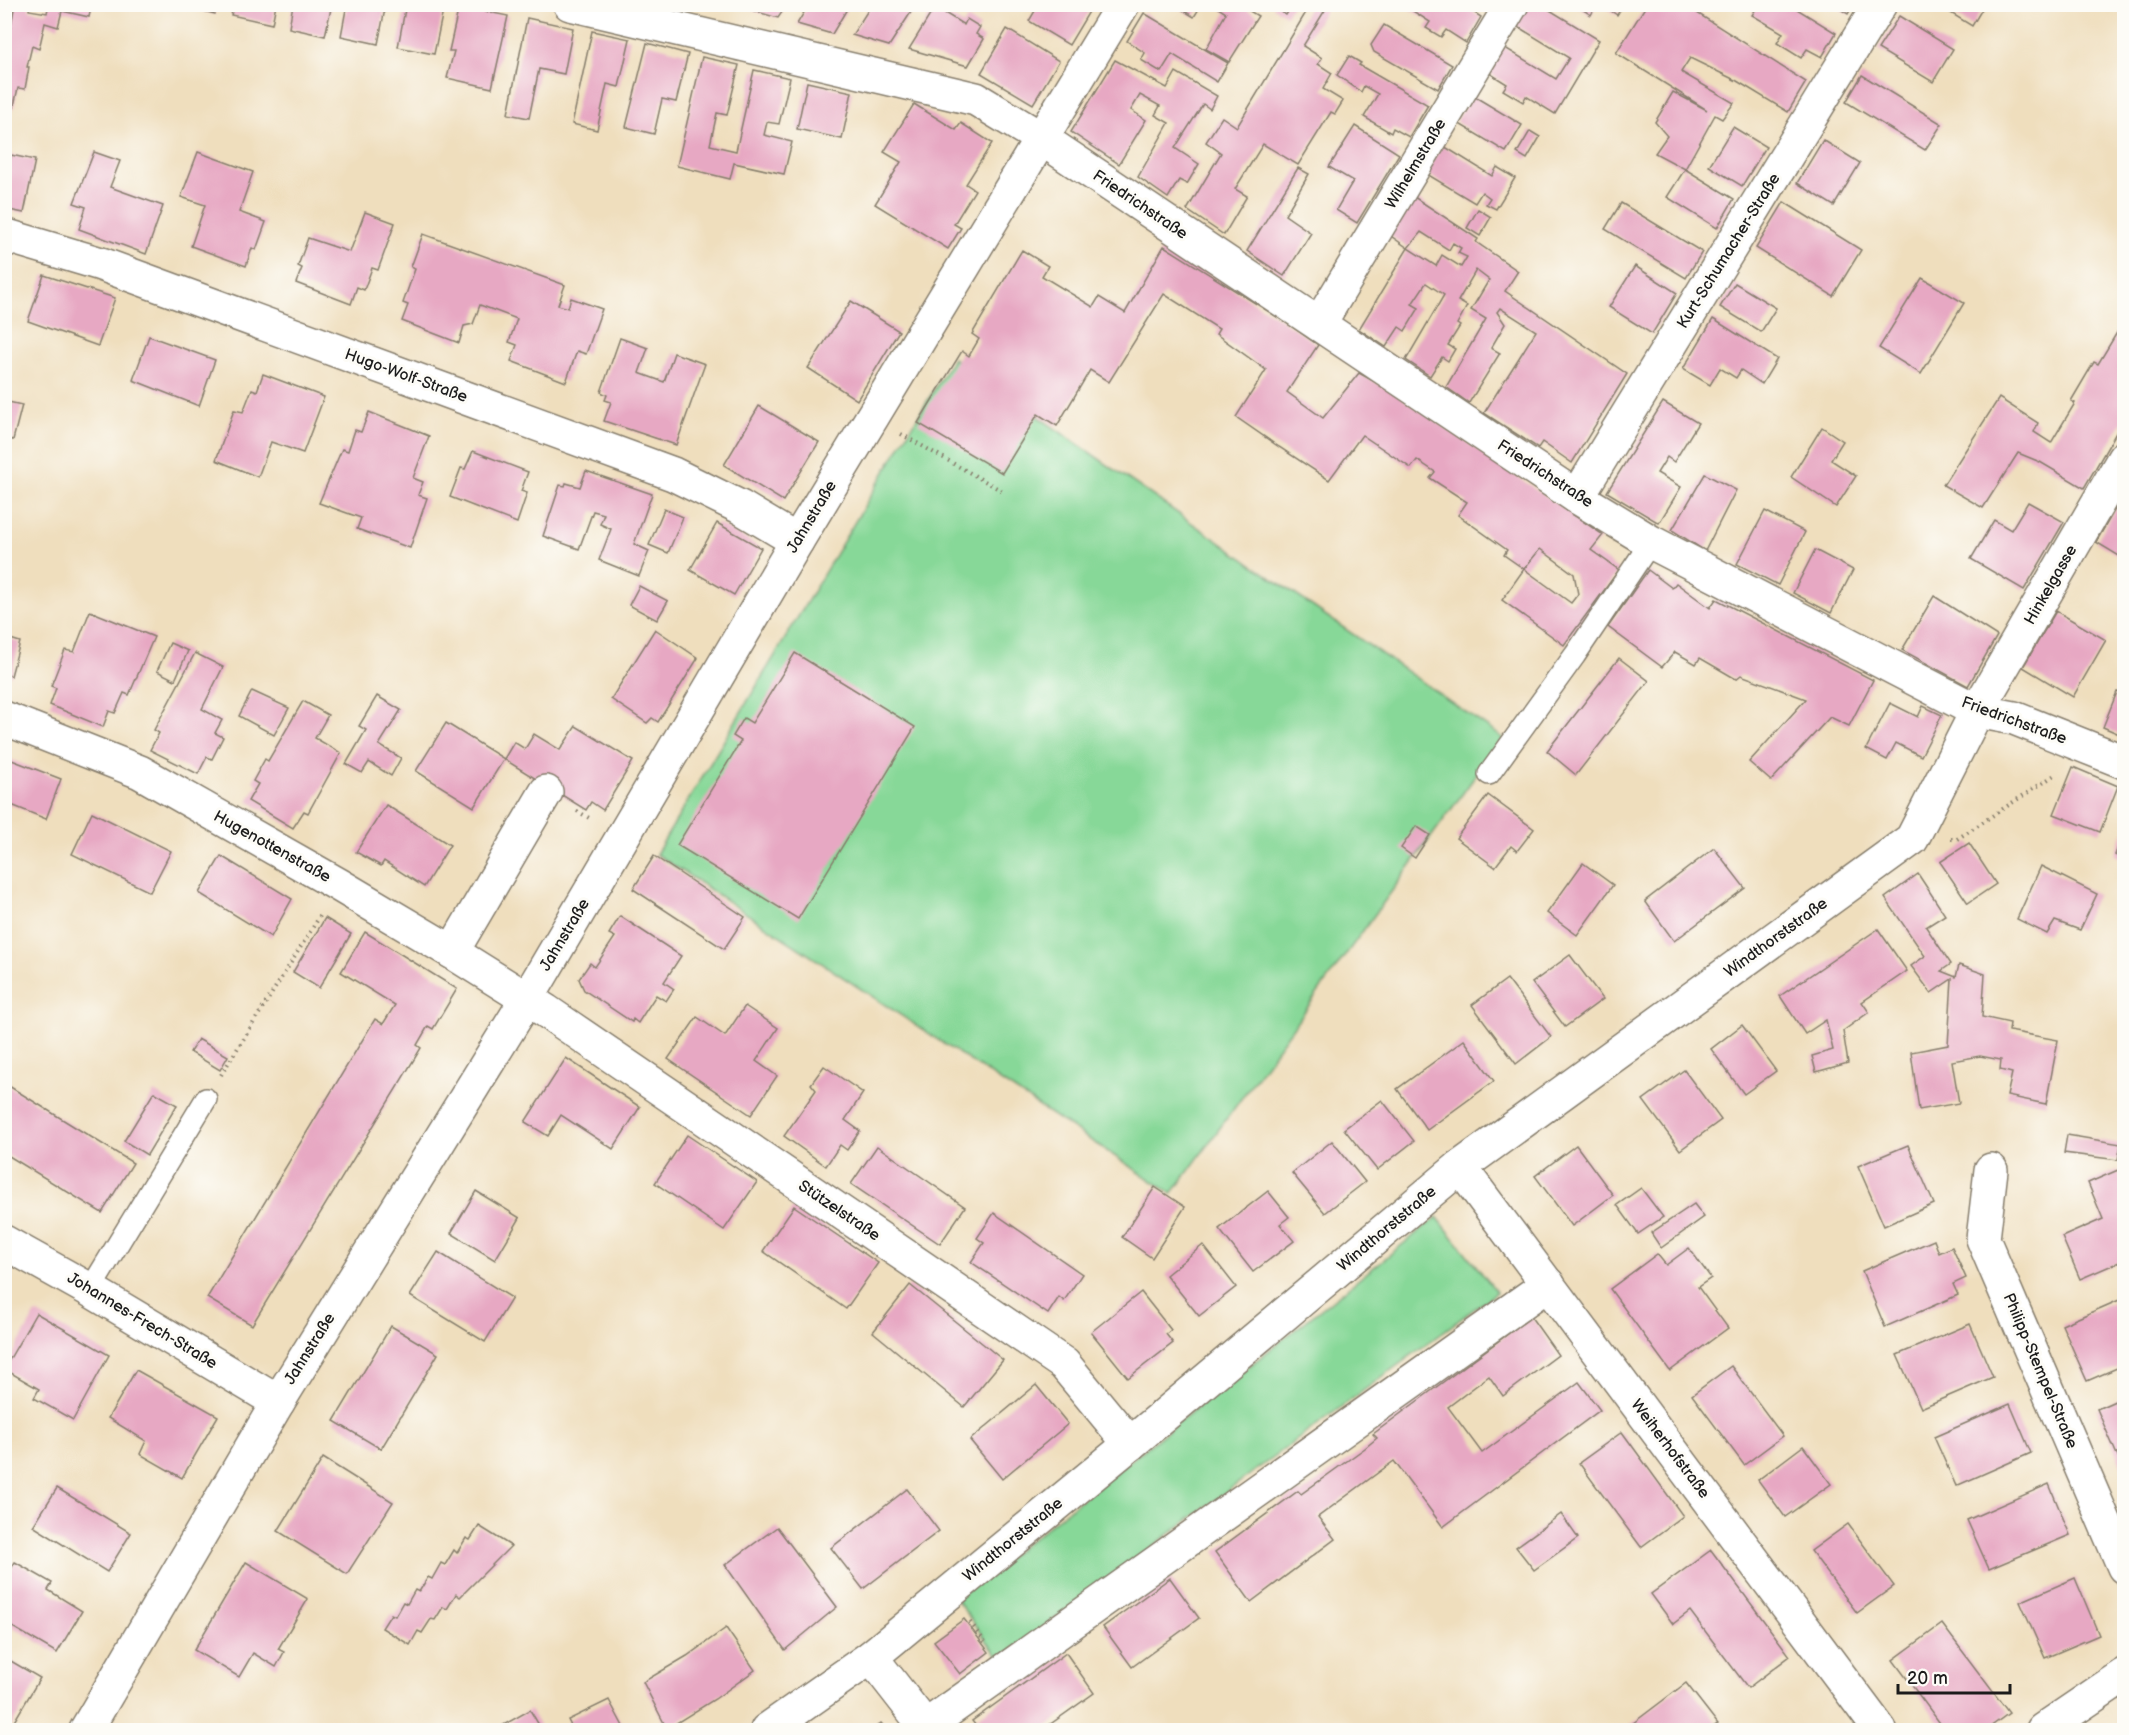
<svg xmlns="http://www.w3.org/2000/svg" width="2129" height="1735" viewBox="0 0 2129 1735" font-family="'Balsamiq Sans',sans-serif">
  <style>
    .green { fill: #87d898; stroke: #527a5a; stroke-width: 1.5 }
    .building { fill: #e7a8c3 }
    .lines { fill: none; stroke-linecap: round; stroke-linejoin: round }
    .lane-casing { stroke: #867d6c; stroke-width: 24 }
    .street-casing { stroke: #867d6c; stroke-width: 36 }
    .path { stroke: #867d6c; stroke-width: 4; stroke-dasharray: 1.5 4.5; stroke-linecap: butt }
    .lane { stroke: #fff; stroke-width: 21 }
    .street { stroke: #fff; stroke-width: 33 }
    .labels { text-anchor: middle; dominant-baseline: central; stroke-width: 6; stroke-linejoin: round; paint-order: stroke }
    .street-label { font-size: 16px; fill: #1c1c1c; stroke: #fdfcf7 }
  </style>
  <rect width="100%" height="100%" fill="#fdfcf7"/>
  <filter id="ink" filterUnits="userSpaceOnUse"><feTurbulence type="fractalNoise" baseFrequency=".0167" numOctaves="2"/><feDisplacementMap in="SourceGraphic" scale="12" xChannelSelector="R" yChannelSelector="G"/><feConvolveMatrix kernelMatrix="1 2 1 2 8 2 1 2 1" color-interpolation-filters="sRGB"/></filter>
  <filter id="wash" filterUnits="userSpaceOnUse"><feTurbulence type="fractalNoise" baseFrequency=".008" numOctaves="4" result="noise"/><feDisplacementMap in="SourceGraphic" scale="24" xChannelSelector="R" yChannelSelector="G"/><feGaussianBlur stdDeviation="1.35" result="paint"/><feColorMatrix in="noise" values="0 0 0 0 0 0 0 0 0 0 0 0 0 0 0 0 0 1.4 0 .05"/><feComposite in="paint" operator="in"/></filter>
  <g filter="url(#wash)">
    <rect width="100%" height="100%" fill="#efdebd"/>
    <g class="green">
      <polygon points="953,358 1503,738 1172,1194 656,854"/>
      <polygon points="1437,1217 1497,1292 1000,1659 956,1599"/>
    </g>
    <g id="blocks">
      <g class="building">
        <polygon points="15,4 30,4 29,10 47,13 49,4 92,4 89,17 62,11 58,27 45,23 39,49 32,46 27,67 29,67 25,89 18,88 13,110 4,108 4,40 8,41"/>
        <polygon points="177,4 217,4 215,14"/>
        <polygon points="234,4 276,4 272,24 231,15"/>
        <polygon points="293,4 332,4 325,36 289,28"/>
        <polygon points="347,4 386,4 378,44 341,36"/>
        <polygon points="406,4 444,6 434,54 398,47"/>
        <polygon points="809,4 850,4 832,34 797,24"/>
        <polygon points="872,4 913,4 915,6 889,46 852,35"/>
        <polygon points="1039,4 1081,4 1090,10 1069,45 1029,21"/>
        <polygon points="1173,4 1202,4 1194,17"/>
        <polygon points="1212,4 1238,4 1258,16 1229,62 1206,49 1226,13"/>
        <polygon points="1275,4 1293,4 1286,15 1273,7"/>
        <polygon points="1311,4 1323,4 1327,7 1303,46 1322,58 1318,64 1332,73 1323,89 1343,101 1335,114 1331,112 1298,165 1263,144 1235,189 1247,196 1224,235 1187,210 1221,153 1206,142 1222,117 1237,127"/>
        <polygon points="1402,4 1461,4 1481,17 1466,43 1446,30 1441,37 1426,28 1430,22"/>
        <polygon points="1528,4 1540,4 1599,40 1555,114 1526,96 1523,102 1503,90 1507,84 1486,71 1502,46 1556,79 1569,58 1515,25"/>
        <polygon points="1574,4 1597,4 1591,15"/>
        <polygon points="1601,4 1624,4 1617,15"/>
        <polygon points="1647,4 1683,4 1806,82 1788,112 1737,81 1690,58 1681,72 1734,103 1722,119 1715,115 1685,169 1655,153 1667,136 1655,122 1673,92 1707,110 1616,53"/>
        <polygon points="1759,4 1789,4 1836,33 1822,57 1807,49 1801,58 1777,43 1783,33 1752,15"/>
        <polygon points="1832,4 1854,4 1848,14"/>
        <polygon points="1936,4 1985,4 1972,26"/>
        <polygon points="746,5 787,5 778,18 744,8"/>
        <polygon points="459,6 508,16 492,88 447,78 454,51 449,51"/>
        <polygon points="935,7 964,25 967,19 980,27 976,34 984,39 968,66 909,49"/>
        <polygon points="1144,13 1228,63 1217,82 1172,54 1161,72 1141,60 1145,53 1127,41"/>
        <polygon points="1899,16 1953,49 1933,82 1878,49"/>
        <polygon points="527,18 573,28 564,74 539,69 529,118 508,114"/>
        <polygon points="1384,25 1452,65 1438,89 1374,52 1371,45"/>
        <polygon points="1007,29 1059,61 1033,104 981,73"/>
        <polygon points="592,31 630,39 619,87 607,84 597,130 572,124"/>
        <polygon points="647,43 688,54 676,102 662,99 654,134 626,127"/>
        <polygon points="1349,56 1361,63 1359,65 1428,105 1409,137 1393,128 1391,133 1364,117 1378,94 1364,86 1361,92 1337,75"/>
        <polygon points="702,57 739,65 727,115 717,113 710,145 736,151 754,70 790,78 779,124 767,122 764,135 792,142 784,174 734,163 730,179 677,166"/>
        <polygon points="1115,60 1167,88 1176,72 1217,96 1210,109 1203,104 1175,148 1199,164 1187,184 1179,180 1168,198 1138,177 1169,123 1155,115 1160,106 1140,95 1131,110 1146,120 1119,164 1071,132"/>
        <polygon points="1862,75 1942,124 1925,150 1846,102"/>
        <polygon points="807,82 852,92 842,139 797,129"/>
        <polygon points="1472,95 1522,125 1506,152 1456,122"/>
        <polygon points="914,104 956,130 961,123 992,143 966,184 975,190 954,224 961,228 948,249 875,204 901,162 884,152"/>
        <polygon points="1355,126 1399,154 1357,223 1336,210 1353,181 1329,167"/>
        <polygon points="1733,127 1766,147 1742,186 1709,166"/>
        <polygon points="1530,131 1540,137 1527,159 1517,153"/>
        <polygon points="1823,140 1860,163 1834,206 1797,183"/>
        <polygon points="1442,145 1492,176 1497,167 1515,178 1496,209 1486,204 1490,198 1482,192 1475,203 1425,173"/>
        <polygon points="94,152 120,161 110,187 163,206 146,254 79,229 86,207 74,203"/>
        <polygon points="198,152 253,172 239,212 266,222 256,250 252,248 246,266 191,246 205,205 181,197"/>
        <polygon points="11,155 35,160 24,213 4,209 4,159 10,161"/>
        <polygon points="1298,168 1309,174 1285,215 1311,233 1284,276 1247,251"/>
        <polygon points="1685,169 1734,199 1717,228 1667,197"/>
        <polygon points="1411,195 1478,239 1476,242 1518,271 1505,291 1627,374 1572,463 1542,442 1538,448 1484,413 1536,331 1500,308 1497,312 1505,324 1491,348 1500,353 1469,403 1446,387 1486,319 1471,310 1489,280 1476,270 1458,301 1467,306 1457,324 1460,326 1448,345 1455,349 1448,361 1442,357 1430,376 1406,360 1444,295 1426,283 1412,304 1419,308 1405,331 1399,327 1386,347 1359,329 1408,248 1436,266 1442,255 1461,267 1467,257 1458,253 1461,248 1453,243 1449,250 1421,232 1408,248 1388,234"/>
        <polygon points="1784,202 1861,250 1833,296 1756,248"/>
        <polygon points="1621,203 1702,252 1686,278 1605,229"/>
        <polygon points="1478,209 1491,217 1480,236 1467,228"/>
        <polygon points="365,212 395,223 378,270 372,268 364,290 357,287 351,304 296,283 302,268 298,266 308,238 350,252"/>
        <polygon points="423,234 565,285 558,305 568,308 571,298 602,309 586,354 577,351 566,382 511,361 517,345 509,342 517,319 480,305 473,324 464,326 459,343 402,321 408,305 403,303 415,269 411,267"/>
        <polygon points="1164,246 1282,320 1318,345 1287,392 1323,418 1359,373 1393,392 1603,535 1591,550 1619,570 1564,645 1502,600 1524,569 1571,603 1578,594 1574,574 1540,549 1524,569 1504,555 1507,550 1458,515 1467,502 1430,478 1435,472 1417,460 1411,468 1362,435 1329,480 1279,447 1236,417 1266,370 1216,334 1219,329 1164,294 1109,382 1090,370 1057,426 1038,414 1002,473 918,423 962,351 969,356 979,339 972,334 1022,250 1048,266 1042,276 1093,307 1099,297 1125,313"/>
        <polygon points="1635,266 1677,293 1652,334 1609,307"/>
        <polygon points="44,275 115,298 98,346 28,321"/>
        <polygon points="1922,278 1964,303 1921,374 1879,348"/>
        <polygon points="1735,283 1776,308 1761,332 1720,307"/>
        <polygon points="851,301 899,331 857,400 808,368"/>
        <polygon points="2124,312 2124,419 2084,488 2040,462 2018,453 1983,508 1943,485 1999,398 2038,423 2034,432 2051,443 2075,403 2071,401 2094,362 2098,364 2124,321 2120,319"/>
        <polygon points="1713,319 1777,359 1762,384 1741,370 1736,378 1720,368 1710,385 1683,369"/>
        <polygon points="149,336 215,360 199,406 133,380"/>
        <polygon points="620,338 648,348 639,373 664,382 674,353 705,364 676,445 604,421 611,402 605,400 607,395 601,392"/>
        <polygon points="263,374 324,397 303,453 271,442 258,477 216,460 234,410 243,412 252,389 257,391"/>
        <polygon points="4,401 22,405 13,440 4,438"/>
        <polygon points="1663,402 1698,423 1674,462 1667,457 1657,473 1681,487 1659,523 1607,492"/>
        <polygon points="759,406 819,442 783,501 724,465"/>
        <polygon points="369,412 429,436 413,478 423,482 418,495 427,498 410,548 357,529 361,518 319,503 342,449 348,451 355,430 361,432"/>
        <polygon points="1822,427 1843,441 1831,460 1856,476 1836,507 1791,477"/>
        <polygon points="473,451 528,472 521,491 527,493 517,523 450,497 461,468 465,469"/>
        <polygon points="586,471 652,494 634,544 649,551 639,576 599,560 611,529 600,524 604,514 593,511 579,549 543,536 560,485 565,486 566,483 580,487"/>
        <polygon points="1705,474 1736,490 1705,551 1672,530"/>
        <polygon points="2121,499 2124,502 2124,559 2096,542"/>
        <polygon points="2028,502 2064,522 2024,590 1971,559 1994,520 2011,530"/>
        <polygon points="664,509 683,517 668,553 649,545"/>
        <polygon points="1765,511 1805,532 1778,585 1737,564"/>
        <polygon points="717,523 761,548 734,595 690,570"/>
        <polygon points="1815,550 1853,570 1831,613 1793,593"/>
        <polygon points="1648,570 1672,588 1676,583 1710,608 1716,599 1873,680 1849,726 1830,717 1771,781 1749,762 1806,699 1741,675 1736,679 1700,658 1696,664 1675,652 1662,667 1608,627"/>
        <polygon points="639,586 668,601 657,620 629,605"/>
        <polygon points="1934,596 1997,636 1968,686 1902,650"/>
        <polygon points="90,611 154,637 129,695 124,693 115,713 109,711 103,727 50,705 56,688 51,686 65,650 74,652"/>
        <polygon points="2056,611 2106,640 2073,697 2023,667"/>
        <polygon points="655,629 698,658 658,722 652,718 647,723 611,699"/>
        <polygon points="4,637 20,642 11,676 4,673"/>
        <polygon points="170,643 188,651 175,680 157,671"/>
        <polygon points="195,653 223,667 202,709 222,720 215,733 223,737 212,759 207,757 198,774 150,750 159,733 154,730"/>
        <polygon points="795,653 915,727 798,919 677,845 741,741 733,736 744,718 752,723"/>
        <polygon points="1619,658 1649,681 1576,775 1547,751"/>
        <polygon points="2124,685 2124,736 2103,727 2117,692 2121,693"/>
        <polygon points="252,691 289,708 274,735 239,716"/>
        <polygon points="377,696 401,710 379,745 401,758 391,776 369,762 362,773 346,764 366,730 359,726"/>
        <polygon points="303,701 328,715 315,738 341,753 308,813 304,811 293,828 248,801 258,784 253,781 265,759 268,761"/>
        <polygon points="1890,703 1918,717 1923,706 1942,715 1921,756 1896,743 1887,760 1866,749"/>
        <polygon points="446,723 504,759 514,742 525,749 534,734 560,750 576,726 633,761 603,810 591,802 586,810 504,759 474,807 416,771"/>
        <polygon points="4,757 61,779 46,819 4,802"/>
        <polygon points="2073,767 2118,786 2100,832 2054,814"/>
        <polygon points="1488,795 1534,829 1517,851 1511,846 1495,867 1456,838"/>
        <polygon points="386,805 450,845 424,887 384,861 381,866 356,852"/>
        <polygon points="92,812 171,851 150,892 72,854"/>
        <polygon points="1416,826 1430,835 1415,858 1401,848"/>
        <polygon points="2124,831 2124,859 2115,855"/>
        <polygon points="1969,843 1996,884 1968,903 1940,862"/>
        <polygon points="1714,848 1745,888 1674,941 1645,901"/>
        <polygon points="221,856 292,899 271,937 199,893"/>
        <polygon points="654,856 745,917 724,949 633,889"/>
        <polygon points="1583,863 1613,885 1577,935 1547,913"/>
        <polygon points="2041,866 2097,894 2080,930 2055,921 2047,934 2017,919"/>
        <polygon points="1918,874 1945,915 1926,927 1951,964 1941,971 1956,977 1959,965 1985,974 1982,1017 2010,1023 2009,1031 2058,1040 2046,1104 2007,1096 2012,1073 2000,1070 2001,1060 1980,1056 1952,1061 1959,1103 1919,1110 1911,1052 1948,1045 1952,979 1931,993 1911,966 1925,956 1885,898"/>
        <polygon points="620,916 681,956 664,982 674,989 666,1001 656,995 638,1023 633,1019 632,1022 584,990 579,979 590,963 595,967 615,937 609,934"/>
        <polygon points="325,918 351,934 319,988 293,972"/>
        <polygon points="1878,929 1907,971 1862,1002 1869,1012 1843,1031 1848,1063 1816,1072 1812,1056 1833,1050 1826,1020 1805,1034 1780,996"/>
        <polygon points="365,932 457,989 433,1029 428,1026 417,1045 421,1048 252,1325 207,1298 375,1019 383,1024 395,1005 341,972"/>
        <polygon points="1570,955 1603,999 1565,1027 1532,983"/>
        <polygon points="1507,979 1551,1037 1516,1064 1472,1005"/>
        <polygon points="745,1006 778,1028 756,1061 777,1076 751,1115 668,1059 697,1017 725,1036"/>
        <polygon points="1742,1025 1776,1071 1744,1094 1711,1049"/>
        <polygon points="198,1039 228,1056 220,1070 190,1052"/>
        <polygon points="1464,1040 1494,1081 1427,1130 1397,1089"/>
        <polygon points="566,1058 640,1107 613,1149 561,1115 548,1136 525,1122"/>
        <polygon points="824,1066 863,1093 845,1120 860,1131 847,1150 840,1145 826,1166 784,1136 816,1090 811,1084"/>
        <polygon points="1684,1070 1721,1120 1680,1150 1643,1100"/>
        <polygon points="4,1083 133,1163 102,1213 4,1153"/>
        <polygon points="154,1092 177,1105 147,1155 124,1141"/>
        <polygon points="1382,1100 1414,1141 1377,1170 1344,1129"/>
        <polygon points="687,1135 757,1182 724,1230 655,1183"/>
        <polygon points="2067,1135 2121,1144 2118,1160 2064,1153"/>
        <polygon points="1332,1141 1365,1182 1325,1213 1292,1173"/>
        <polygon points="1576,1145 1613,1195 1572,1226 1535,1176"/>
        <polygon points="1908,1145 1934,1204 1884,1226 1858,1166"/>
        <polygon points="877,1146 965,1207 940,1244 851,1184"/>
        <polygon points="2118,1170 2124,1185 2124,1260 2080,1279 2062,1237 2103,1219 2088,1183"/>
        <polygon points="1155,1187 1185,1207 1152,1258 1122,1237"/>
        <polygon points="1641,1188 1663,1217 1638,1234 1617,1205"/>
        <polygon points="476,1191 520,1218 495,1260 451,1233"/>
        <polygon points="1268,1191 1289,1217 1280,1224 1294,1241 1253,1272 1219,1229"/>
        <polygon points="1694,1204 1704,1217 1661,1248 1651,1233"/>
        <polygon points="794,1206 878,1263 846,1309 763,1251"/>
        <polygon points="994,1213 1082,1274 1064,1301 1059,1297 1048,1314 971,1262 984,1243 977,1238"/>
        <polygon points="1934,1240 1939,1253 1952,1247 1966,1278 1953,1284 1958,1295 1885,1327 1862,1271"/>
        <polygon points="1203,1245 1236,1287 1199,1316 1166,1275"/>
        <polygon points="1689,1248 1711,1278 1698,1287 1728,1328 1670,1371 1610,1289 1657,1254 1666,1265"/>
        <polygon points="438,1252 512,1298 485,1342 410,1296"/>
        <polygon points="910,1285 1003,1360 964,1407 873,1332"/>
        <polygon points="1141,1292 1171,1330 1166,1334 1173,1343 1128,1378 1091,1332"/>
        <polygon points="2124,1298 2124,1365 2087,1381 2062,1325"/>
        <polygon points="36,1313 109,1355 73,1420 34,1398 39,1389 4,1369"/>
        <polygon points="1531,1317 1558,1355 1503,1396 1489,1376 1448,1407 1482,1453 1579,1382 1600,1410 1443,1527 1394,1461 1318,1517 1335,1539 1251,1602 1215,1552 1298,1491 1301,1494 1365,1448 1377,1438 1373,1434"/>
        <polygon points="1970,1324 1993,1377 1921,1408 1897,1355"/>
        <polygon points="391,1326 438,1354 381,1449 334,1421"/>
        <polygon points="1731,1366 1783,1436 1744,1465 1692,1395"/>
        <polygon points="136,1370 218,1416 182,1478 140,1454 146,1441 108,1418"/>
        <polygon points="1036,1385 1068,1424 1002,1479 970,1440"/>
        <polygon points="2124,1397 2124,1471 2097,1409"/>
        <polygon points="2010,1404 2031,1453 1956,1486 1934,1437"/>
        <polygon points="1622,1432 1683,1516 1641,1547 1579,1463"/>
        <polygon points="1803,1446 1831,1484 1785,1517 1758,1480"/>
        <polygon points="323,1458 393,1502 347,1574 278,1531"/>
        <polygon points="2049,1484 2070,1535 1989,1569 1967,1520"/>
        <polygon points="57,1488 131,1533 107,1572 33,1526"/>
        <polygon points="907,1489 939,1531 863,1589 831,1548"/>
        <polygon points="1561,1514 1578,1538 1534,1570 1516,1547"/>
        <polygon points="1848,1524 1894,1586 1857,1613 1811,1551"/>
        <polygon points="479,1526 511,1546 460,1597 456,1594 447,1609 443,1607 435,1620 431,1619 422,1633 418,1631 410,1645 382,1628 391,1614 395,1616 403,1602 407,1604 415,1590 419,1592 428,1577 432,1579 441,1563 445,1565 454,1550 457,1553 466,1538 470,1540"/>
        <polygon points="777,1527 837,1607 785,1650 725,1565"/>
        <polygon points="1711,1550 1790,1656 1748,1688 1690,1611 1673,1624 1651,1594"/>
        <polygon points="15,1562 52,1583 48,1590 82,1611 57,1653 4,1622 4,1580"/>
        <polygon points="246,1562 308,1599 278,1649 284,1652 276,1667 253,1653 239,1677 194,1650"/>
        <polygon points="1170,1578 1199,1618 1132,1667 1103,1627"/>
        <polygon points="2075,1578 2099,1635 2045,1658 2020,1602"/>
        <polygon points="964,1619 989,1652 960,1674 934,1641"/>
        <polygon points="1942,1624 2009,1713 1986,1730 1945,1730 1893,1660"/>
        <polygon points="726,1628 755,1670 715,1699 667,1729 643,1682 687,1656"/>
        <polygon points="1066,1653 1094,1693 1042,1730 979,1730 972,1721"/>
        <polygon points="4,1657 40,1678 9,1730 4,1730"/>
        <polygon points="1686,1683 1718,1724 1708,1730 1624,1730"/>
        <polygon points="609,1700 625,1730 573,1730 568,1720"/>
        <polygon points="530,1710 542,1730 499,1730 498,1728"/>
        <polygon points="881,1723 887,1730 872,1730"/>
      </g>
    </g>
  </g>
  <g filter="url(#ink)">
    <use href="#blocks" fill-opacity="0" stroke="#867d6c" stroke-width="1.5"/>
    <g class="lines">
      <g class="lane-casing">
        <g id="lane">
          <polyline points="1489,774 1575,655 1651,542"/>
          <polyline points="90,1290 206,1099"/>
        </g>
      </g>
      <g class="street-casing">
        <g id="street">
          <polyline points="570,4 976,99 1042,139 1577,497 1651,542 1977,711 2014,718 2124,762"/>
          <polyline points="4,235 101,264 673,474 740,507 797,541"/>
          <polyline points="1319,324 1512,4"/>
          <polyline points="1577,497 1880,4"/>
          <polyline points="4,718 140,772 339,885 452,952 546,1011 1064,1364 1130,1444"/>
          <polyline points="452,952 546,792"/>
          <polyline points="1460,1167 1880,1730"/>
          <polyline points="1991,1170 1983,1239 2124,1567"/>
          <polyline points="4,1242 90,1290 278,1402"/>
          <polyline points="871,1657 928,1730"/>
          <polyline points="925,1727 1548,1284"/>
          <polyline points="86,1730 278,1402 527,999 797,541 1123,4"/>
          <polyline points="767,1730 871,1657 1130,1444 1460,1167 1912,839 1977,711 2124,458"/>
          <polyline points="2043,1730 2124,1675"/>
        </g>
      </g>
      <g class="path">
        <polyline points="901,434 1004,492"/>
        <polyline points="577,811 591,819"/>
        <polyline points="1951,839 1957,839 2056,774"/>
        <polyline points="221,1075 320,916"/>
        <polyline points="970,1622 985,1642"/>
      </g>
      <use href="#lane" class="lane"/>
      <use href="#street" class="street"/>
    </g>
  </g>
  <g class="labels">
    <g class="street-label">
      <text transform="translate(1416 164) rotate(-59)">Wilhelmstraße</text>
      <text transform="translate(1140 205) rotate(34)">Friedrichstraße</text>
      <text transform="translate(1729 251) rotate(-58)">Kurt-Schumacher-Straße</text>
      <text transform="translate(406 376) rotate(20)">Hugo-Wolf-Straße</text>
      <text transform="translate(1545 474) rotate(33)">Friedrichstraße</text>
      <text transform="translate(812 517) rotate(-59)">Jahnstraße</text>
      <text transform="translate(2051 585) rotate(-60)">Hinkelgasse</text>
      <text transform="translate(2014 721) rotate(20)">Friedrichstraße</text>
      <text transform="translate(272 847) rotate(29)">Hugenottenstraße</text>
      <text transform="translate(565 935) rotate(-59)">Jahnstraße</text>
      <text transform="translate(1776 938) rotate(-36)">Windthorststraße</text>
      <text transform="translate(839 1211) rotate(34)">Stützelstraße</text>
      <text transform="translate(1387 1229) rotate(-40)">Windthorststraße</text>
      <text transform="translate(142 1321) rotate(31)">Johannes-Frech-Straße</text>
      <text transform="translate(310 1349) rotate(-58)">Jahnstraße</text>
      <text transform="translate(2040 1371) rotate(67)">Philipp-Stempel-Straße</text>
      <text transform="translate(1670 1449) rotate(53)">Weiherhofstraße</text>
      <text transform="translate(1013 1540) rotate(-39)">Windthorststraße</text>
    </g>
  </g>
  <rect width="2129" height="1735" fill="none" stroke="#fdfcf7" stroke-width="24"/>
  <path d="M1898 1684v9h112v-9" fill="none" stroke="#1c1c1c" stroke-width="3"/>
  <text x="1907" y="1684" font-size="18" fill="#1c1c1c" stroke="#fdfcf7" stroke-width="4.5" paint-order="stroke">20 m</text>
</svg>
